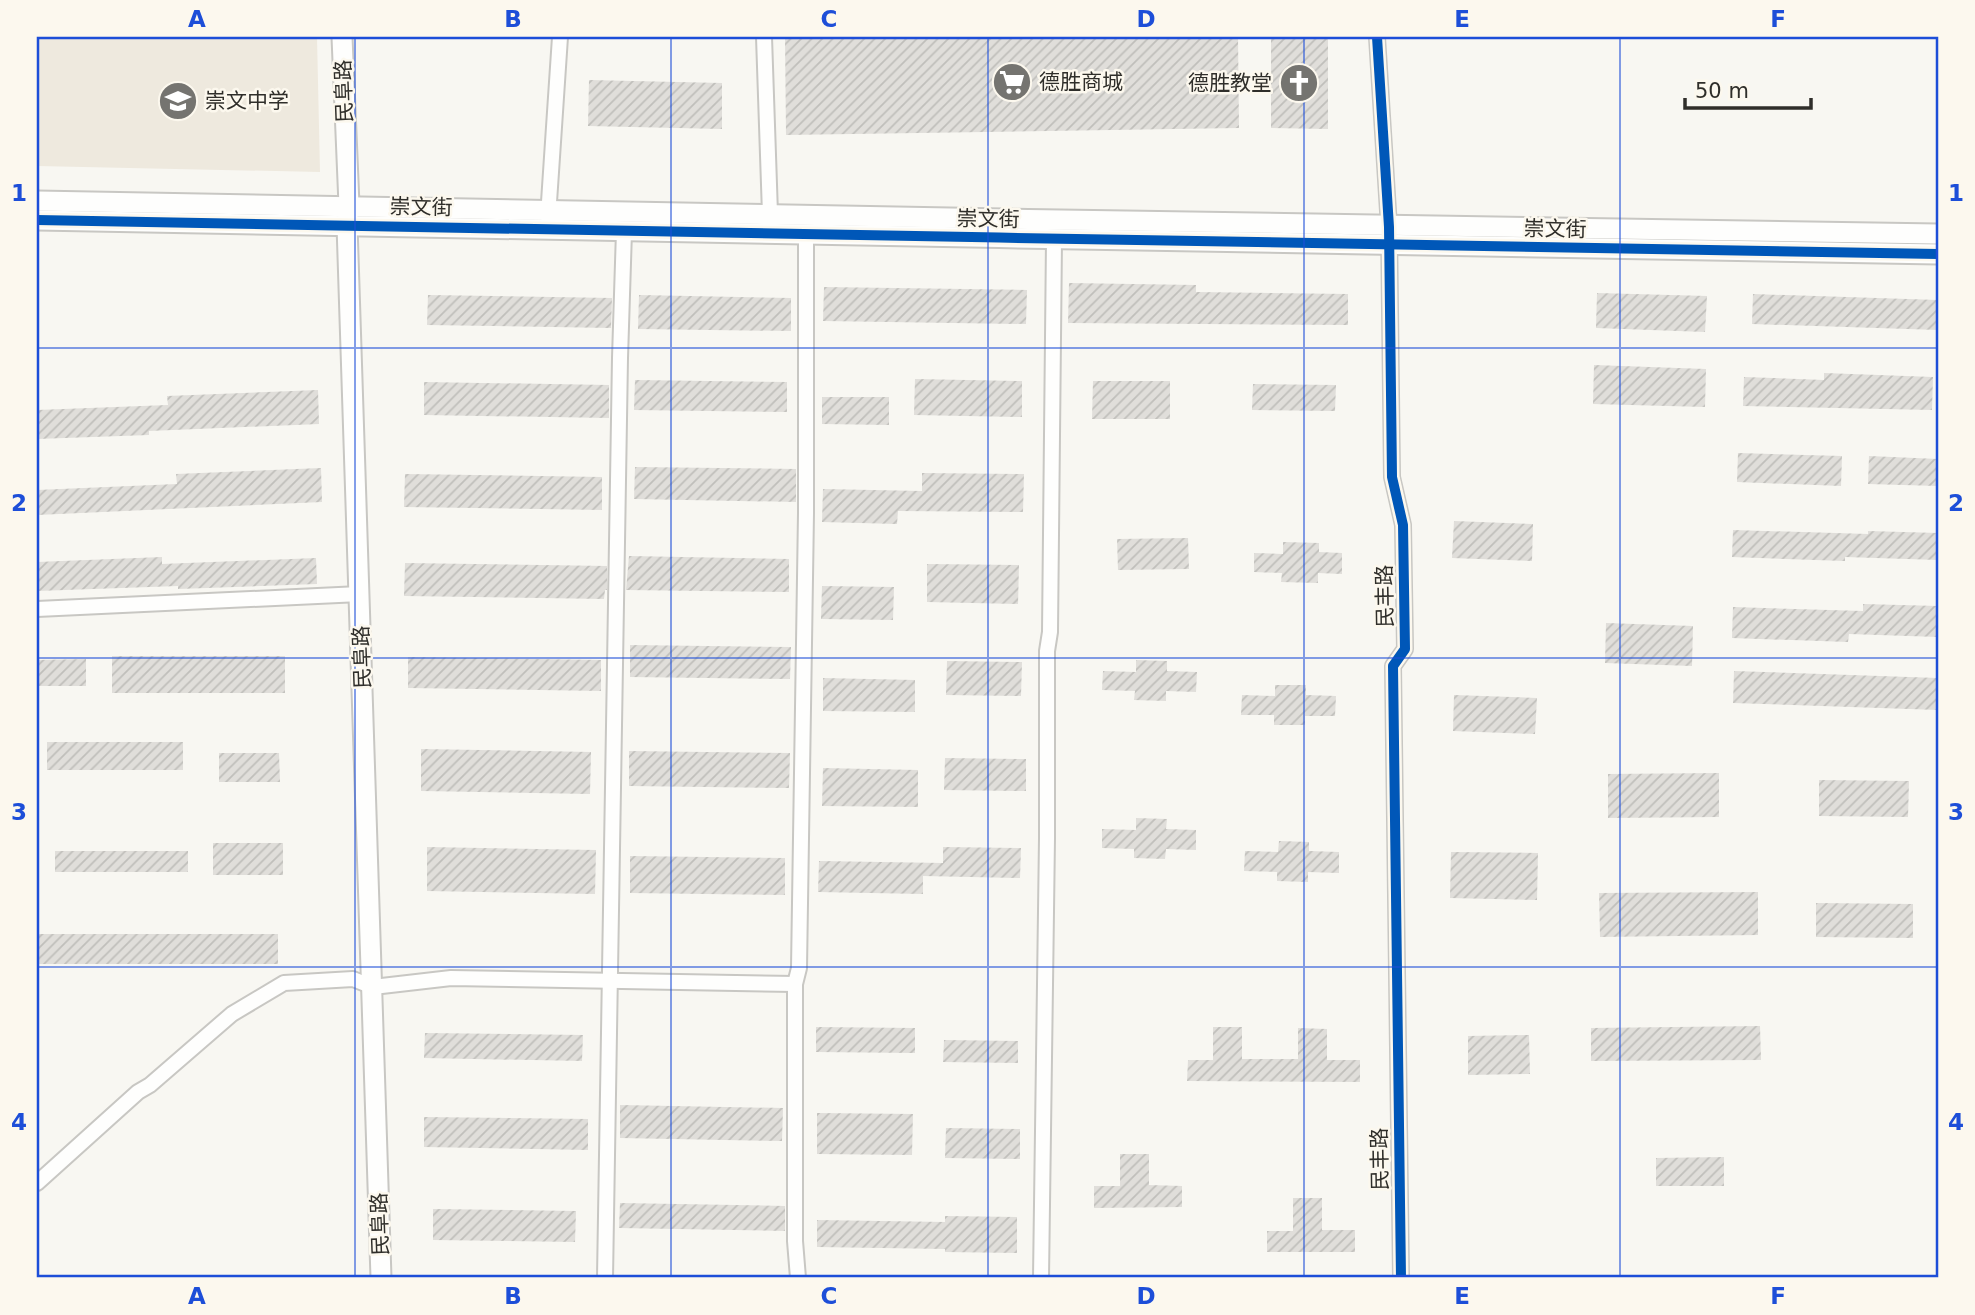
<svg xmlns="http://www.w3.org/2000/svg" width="1975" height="1315" viewBox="0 0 1975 1315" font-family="'DejaVu Sans','Noto Sans SC',sans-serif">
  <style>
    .built { fill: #eee9de }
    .building { fill: url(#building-hatch) }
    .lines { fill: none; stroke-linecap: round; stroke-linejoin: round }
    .street-casing { stroke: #c8c7c3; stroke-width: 18 }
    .secondary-casing { stroke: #c8c7c3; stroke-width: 23 }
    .street { stroke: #fefefd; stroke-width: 14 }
    .secondary { stroke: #fefefd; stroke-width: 19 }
    .cycleway-casing { stroke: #fcf8ee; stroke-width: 15 }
    .cycleway { stroke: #0057b8; stroke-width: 10 }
    .grid { fill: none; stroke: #1d4ed8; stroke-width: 2; stroke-opacity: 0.55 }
    .labels { text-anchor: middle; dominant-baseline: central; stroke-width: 5; stroke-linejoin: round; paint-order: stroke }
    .poi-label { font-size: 21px; fill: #2f2e2a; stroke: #fcf8ee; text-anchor: start }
    .street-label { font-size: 21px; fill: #2f2e2a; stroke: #fcf8ee }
    .neatline { fill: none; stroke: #1d4ed8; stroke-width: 2.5 }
    .grid-label { font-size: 23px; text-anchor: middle; font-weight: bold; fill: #1d4ed8 }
  </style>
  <defs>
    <pattern id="building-hatch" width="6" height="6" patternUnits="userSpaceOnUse" patternTransform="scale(1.75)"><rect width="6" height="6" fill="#e0deda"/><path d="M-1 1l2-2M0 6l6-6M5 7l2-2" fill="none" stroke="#c0bfbb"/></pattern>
  </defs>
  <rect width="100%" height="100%" fill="#f8f7f2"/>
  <polygon class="built" points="37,37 317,37 320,172 37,166"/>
  <g class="building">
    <polygon points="785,37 1238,37 1239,128 786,135"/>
    <polygon points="1271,37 1328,37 1328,129 1271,128"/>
    <polygon points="589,80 722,83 722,129 588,126"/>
    <polygon points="1069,283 1196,285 1196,292 1348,294 1348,325 1068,323"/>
    <polygon points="824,287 1027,290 1026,324 823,321"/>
    <polygon points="1597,293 1707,296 1705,332 1596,328"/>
    <polygon points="1753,294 1938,300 1938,330 1752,324"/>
    <polygon points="428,295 612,298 611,328 427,325"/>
    <polygon points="639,295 791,298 791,331 638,329"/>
    <polygon points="1594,365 1706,369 1705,407 1593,404"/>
    <polygon points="1824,373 1933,377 1932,410 1743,406 1744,377 1824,380"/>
    <polygon points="915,379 1022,381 1022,417 914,415"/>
    <polygon points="635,380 787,382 787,412 634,410"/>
    <polygon points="1093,381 1170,381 1170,419 1092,419"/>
    <polygon points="424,382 609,385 609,418 424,415"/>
    <polygon points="1253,384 1336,385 1335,411 1252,410"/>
    <polygon points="318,390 319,424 149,431 149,435 37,439 37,410 168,405 167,396"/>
    <polygon points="822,397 889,397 889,425 822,424"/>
    <polygon points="1738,453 1842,456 1841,486 1737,482"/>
    <polygon points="1869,456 1938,459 1938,486 1868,484"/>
    <polygon points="635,467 796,469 796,502 634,499"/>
    <polygon points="321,468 322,502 37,515 37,490 177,484 176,474"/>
    <polygon points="922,473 1024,474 1023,512 898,511 897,524 822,522 823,489 922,491"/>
    <polygon points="405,474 602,477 602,510 404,507"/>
    <polygon points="1454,521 1533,524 1532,561 1452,558"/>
    <polygon points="1733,530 1868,534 1868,531 1938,533 1938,560 1845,557 1845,561 1732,557"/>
    <polygon points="1188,538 1189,569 1118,570 1117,539"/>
    <polygon points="1283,542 1319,543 1319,552 1342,553 1342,574 1318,573 1318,583 1281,582 1282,573 1254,572 1254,553 1283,554"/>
    <polygon points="629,556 789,559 789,592 626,590"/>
    <polygon points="162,557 162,564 316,558 317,584 178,589 178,586 37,591 37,562"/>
    <polygon points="405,563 607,566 607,590 605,590 604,599 404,596"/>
    <polygon points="927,564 1019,565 1018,604 927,602"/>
    <polygon points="822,586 894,587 893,620 821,619"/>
    <polygon points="1863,604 1938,606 1938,637 1849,634 1848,642 1732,638 1733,607 1863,611"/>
    <polygon points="1606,623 1693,626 1692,666 1605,663"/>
    <polygon points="630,645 791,647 790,679 630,677"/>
    <rect x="112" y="656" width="173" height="37"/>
    <polygon points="408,657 601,660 601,691 408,688"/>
    <polygon points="86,659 86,686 37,686 37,660"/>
    <polygon points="1136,660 1167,661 1167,671 1197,672 1196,692 1166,691 1166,701 1134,700 1135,691 1102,690 1103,671 1136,672"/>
    <polygon points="947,661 1022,662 1021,696 946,695"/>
    <polygon points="1734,671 1938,678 1938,710 1733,703"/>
    <polygon points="823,678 915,680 915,712 823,711"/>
    <polygon points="1275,685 1306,685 1306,695 1336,696 1335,716 1305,716 1305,725 1274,725 1274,715 1241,715 1242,695 1275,696"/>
    <polygon points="1454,695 1537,698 1535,734 1453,731"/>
    <rect x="47" y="742" width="136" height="28"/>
    <polygon points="421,749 591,752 590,794 421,791"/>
    <polygon points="629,751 790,753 789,788 629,786"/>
    <polygon points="219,753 279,753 280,782 219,782"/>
    <polygon points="945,758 1026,759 1026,791 944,790"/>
    <polygon points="823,768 918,770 918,807 822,806"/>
    <polygon points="1719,773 1719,817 1608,818 1608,774"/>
    <polygon points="1819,780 1909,781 1908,817 1819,816"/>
    <polygon points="1136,818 1167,819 1166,829 1196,830 1196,850 1166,849 1165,859 1134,858 1134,849 1102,848 1102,829 1136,830"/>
    <polygon points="1279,841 1309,842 1309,851 1339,852 1339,873 1308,872 1308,882 1277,881 1277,872 1244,871 1245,851 1278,852"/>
    <rect x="213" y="843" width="70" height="32"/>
    <polygon points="427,847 596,850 595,894 427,891"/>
    <polygon points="943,847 1021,848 1020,878 923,876 923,894 818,892 819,861 943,863"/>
    <rect x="55" y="851" width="133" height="21"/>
    <polygon points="1451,852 1538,853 1537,900 1450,898"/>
    <polygon points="630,856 785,858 785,895 630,893"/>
    <polygon points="1758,892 1758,935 1600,937 1599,893"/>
    <polygon points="1816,903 1913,904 1913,938 1816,937"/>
    <rect x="37" y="934" width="241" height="30"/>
    <polygon points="1760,1026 1761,1060 1591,1061 1591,1028"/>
    <polygon points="816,1027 915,1028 915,1053 816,1052"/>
    <polygon points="1213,1027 1242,1027 1242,1059 1298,1059 1298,1028 1327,1029 1327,1060 1360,1060 1360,1082 1187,1081 1188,1060 1213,1060"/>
    <polygon points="425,1033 583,1035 582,1061 424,1058"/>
    <polygon points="1529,1035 1530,1074 1468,1075 1468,1036"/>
    <polygon points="944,1040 1018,1041 1018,1063 943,1062"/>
    <polygon points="620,1105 783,1108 782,1141 620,1138"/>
    <polygon points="817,1113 913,1114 912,1155 817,1154"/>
    <polygon points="424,1117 588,1119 588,1150 424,1147"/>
    <polygon points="946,1128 1020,1129 1020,1159 945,1158"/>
    <polygon points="1120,1154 1149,1154 1149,1185 1182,1186 1182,1207 1094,1208 1094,1186 1120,1186"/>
    <polygon points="1724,1157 1724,1186 1656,1186 1656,1158"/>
    <polygon points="1293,1198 1322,1198 1322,1230 1355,1230 1355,1252 1267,1252 1267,1231 1293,1231"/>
    <polygon points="620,1203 785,1206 785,1231 619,1228"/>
    <polygon points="433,1209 576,1211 575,1242 433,1240"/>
    <polygon points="945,1216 1017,1217 1017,1253 945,1252 945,1249 817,1247 817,1220 945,1222"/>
  </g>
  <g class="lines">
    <g class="street-casing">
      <g id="street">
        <polyline points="764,37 770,214"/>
        <polyline points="1377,37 1389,227 1392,477 1403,525 1405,649 1393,666 1401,1278"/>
        <polyline points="548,217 560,37"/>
        <polyline points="37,609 360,594"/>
        <polyline points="37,1183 138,1092 150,1085 232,1014 284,983 353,979 373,987 451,978 795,984"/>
        <polyline points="605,1278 620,358 624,231"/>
        <polyline points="798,1278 795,1241 795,984 799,968 806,513 806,235"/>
        <polyline points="1041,1278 1047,838 1047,651 1050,632 1054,240"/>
      </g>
    </g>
    <g class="secondary-casing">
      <g id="secondary">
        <polyline points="342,37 349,205 347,225 381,1278"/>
        <path d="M37,201c634,8 1267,28 1901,33"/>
        <path d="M37,220c634,9 1267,26 1901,34"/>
      </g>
    </g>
    <use href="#street" class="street"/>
    <use href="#secondary" class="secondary"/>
    <g class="cycleway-casing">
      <g id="cycleway">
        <polyline points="1377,37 1389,227 1392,477 1403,525 1405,649 1393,666 1401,1278"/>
        <path d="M37,220c634,9 1267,26 1901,34"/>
      </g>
    </g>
    <use href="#cycleway" class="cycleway"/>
  </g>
  <path class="grid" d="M355,37v1241M671,37v1241M988,37v1241M1304,37v1241M1620,37v1241M37,348h1901M37,658h1901M37,967h1901"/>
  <defs>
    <g id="supermarket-disc" transform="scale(2.0125)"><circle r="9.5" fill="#757470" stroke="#fcf8ee"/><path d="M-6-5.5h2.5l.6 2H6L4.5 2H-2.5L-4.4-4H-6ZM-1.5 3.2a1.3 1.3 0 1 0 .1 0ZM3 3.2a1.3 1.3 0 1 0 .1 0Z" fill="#fff"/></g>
    <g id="church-disc" transform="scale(2.0125)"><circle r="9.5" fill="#757470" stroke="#fcf8ee"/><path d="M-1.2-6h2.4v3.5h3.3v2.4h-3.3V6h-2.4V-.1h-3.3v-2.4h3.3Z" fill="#fff"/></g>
    <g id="school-disc" transform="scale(2.0125)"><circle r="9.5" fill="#757470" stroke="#fcf8ee"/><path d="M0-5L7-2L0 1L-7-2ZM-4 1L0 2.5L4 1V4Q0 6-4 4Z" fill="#fff"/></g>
  </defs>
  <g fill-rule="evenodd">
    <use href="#supermarket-disc" x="1012" y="82"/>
    <use href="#church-disc" x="1299" y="83"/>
    <use href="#school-disc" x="178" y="101"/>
  </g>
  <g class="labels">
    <g class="poi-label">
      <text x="1039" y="82">德胜商城</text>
      <text x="1272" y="83" text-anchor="end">德胜教堂</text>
      <text x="205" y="101">崇文中学</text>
    </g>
    <g class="street-label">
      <text transform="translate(344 91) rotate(-92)">民阜路</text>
      <text transform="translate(421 207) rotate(1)">崇文街</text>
      <text transform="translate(988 219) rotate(1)">崇文街</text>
      <text transform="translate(1555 229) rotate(1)">崇文街</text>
      <text transform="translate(1385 596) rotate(-91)">民丰路</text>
      <text transform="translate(362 657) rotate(-92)">民阜路</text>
      <text transform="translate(1380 1159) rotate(-91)">民丰路</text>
      <text transform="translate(380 1224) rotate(-92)">民阜路</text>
    </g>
  </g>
  <rect width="1975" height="1315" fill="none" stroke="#fcf8ee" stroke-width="77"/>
  <path d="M1685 98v10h126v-10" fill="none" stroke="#2f2e2a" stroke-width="3.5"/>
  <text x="1695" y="98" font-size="21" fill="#2f2e2a" stroke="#fcf8ee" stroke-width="5" paint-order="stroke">50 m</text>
  <rect x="38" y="38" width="1899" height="1238" class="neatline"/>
  <g class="grid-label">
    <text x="197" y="27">A</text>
    <text x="513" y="27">B</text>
    <text x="829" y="27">C</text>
    <text x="1146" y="27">D</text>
    <text x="1462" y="27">E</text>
    <text x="1778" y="27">F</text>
    <text x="19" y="201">1</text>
    <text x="1956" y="201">1</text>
    <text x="19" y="511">2</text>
    <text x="1956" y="511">2</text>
    <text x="19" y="820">3</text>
    <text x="1956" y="820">3</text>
    <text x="19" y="1130">4</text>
    <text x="1956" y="1130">4</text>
    <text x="197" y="1304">A</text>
    <text x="513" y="1304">B</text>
    <text x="829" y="1304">C</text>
    <text x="1146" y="1304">D</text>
    <text x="1462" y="1304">E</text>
    <text x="1778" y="1304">F</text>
  </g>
</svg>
